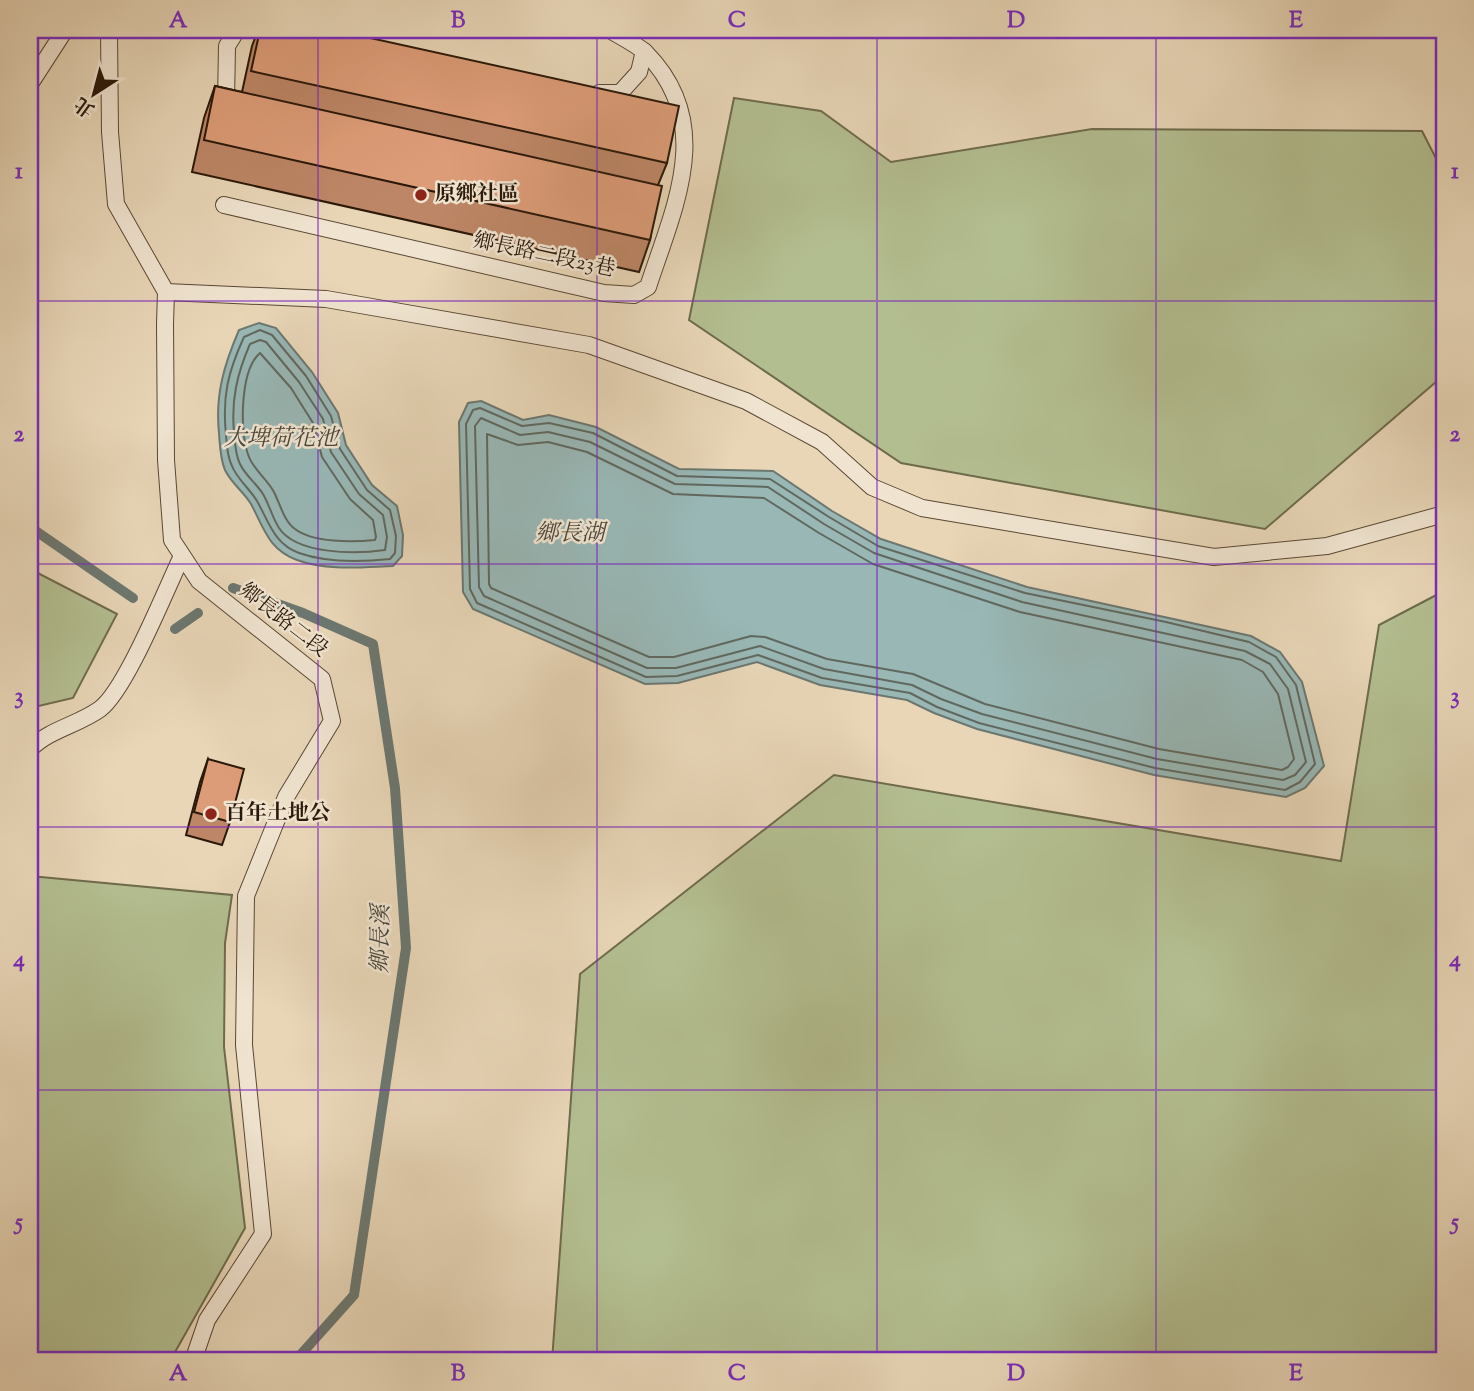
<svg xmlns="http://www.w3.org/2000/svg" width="1474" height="1391" viewBox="0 0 1474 1391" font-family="'Sorts Mill Goudy','Noto Serif TC',serif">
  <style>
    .green { fill: #b3be90; stroke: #6e6b4c; stroke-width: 2 }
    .water { fill: #98b7b5; stroke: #6c7770; stroke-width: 2 }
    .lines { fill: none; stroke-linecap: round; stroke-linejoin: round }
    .shore { stroke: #61685f; stroke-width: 2 }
    .stream { stroke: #6c7770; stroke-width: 10 }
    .lane-casing { stroke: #5a4834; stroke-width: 18 }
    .lane { stroke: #f0e4d0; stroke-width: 16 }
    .wall { fill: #bd8666; stroke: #2a1809; stroke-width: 2 }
    .building { fill: #dc9c77; stroke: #2a1809; stroke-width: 2 }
    .grid { fill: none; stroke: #7b2cbf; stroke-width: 2; stroke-opacity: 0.55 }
    .poi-dot { fill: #8f2418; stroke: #f0e4d0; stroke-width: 2.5 }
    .labels { text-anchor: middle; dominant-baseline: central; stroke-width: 5; stroke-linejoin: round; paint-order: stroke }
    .poi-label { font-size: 21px; font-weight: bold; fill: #2a1809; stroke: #f0e4d0; text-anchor: start }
    .street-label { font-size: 21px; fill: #2a1809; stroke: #f0e4d0 }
    .water-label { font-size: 23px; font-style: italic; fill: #4b483d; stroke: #f0e4d0 }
    .neatline { fill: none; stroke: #7b2cbf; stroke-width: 2.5 }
    .grid-label { font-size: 23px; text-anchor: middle; font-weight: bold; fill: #7b2cbf }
  </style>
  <rect width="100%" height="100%" fill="#e8d6b7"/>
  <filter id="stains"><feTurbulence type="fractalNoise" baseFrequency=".00286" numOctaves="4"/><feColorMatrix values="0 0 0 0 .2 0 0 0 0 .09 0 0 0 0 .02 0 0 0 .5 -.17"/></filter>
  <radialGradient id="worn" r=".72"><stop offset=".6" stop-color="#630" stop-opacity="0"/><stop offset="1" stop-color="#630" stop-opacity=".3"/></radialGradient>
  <g class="green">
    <polygon points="734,98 821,111 891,162 1092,129 1422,131 1444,174 1444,375 1265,529 901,463 689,320"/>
    <polygon points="30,569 117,614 73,698 30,708"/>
    <polygon points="1444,591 1444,1361 552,1361 580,974 834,775 1341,861 1379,625"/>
    <polygon points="30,876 232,895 225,943 224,1047 245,1228 170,1361 30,1361"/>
  </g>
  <g class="water">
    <path d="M259,323l17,5 36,44 26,41 8,32 26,40 25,21 6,29 -1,21 -9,10c-31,1 -66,5 -96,-6 -29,-11 -33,-32 -46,-56 -7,-12 -20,-21 -26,-34 -5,-12 -5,-24 -6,-37 -4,-38 5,-68 20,-103z"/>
    <polygon points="481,401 523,420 549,415 596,427 679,469 773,471 832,511 881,539 1027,587 1251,636 1280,652 1302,682 1324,766 1305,788 1286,797 1154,775 977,729 934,713 907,700 820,685 757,662 678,683 645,684 473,609 463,592 459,422 468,403"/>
  </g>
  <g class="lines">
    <g class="shore">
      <path d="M260,330l12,5 34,41 25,40 9,33 27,41 23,20 6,26 -1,17 -5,6c-29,3 -63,4 -91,-6 -25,-9 -30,-31 -42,-52 -7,-12 -20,-22 -25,-35 -5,-10 -5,-20 -6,-31 -4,-39 2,-63 18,-98z"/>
      <path d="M260,340l6,2 33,40 24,37 8,33 28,42 24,21 4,22 -2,13c-29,4 -88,5 -106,-22 -7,-11 -10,-24 -16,-34 -7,-11 -18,-19 -23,-30 -5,-10 -5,-21 -6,-32 -3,-32 3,-58 16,-88z"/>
      <path d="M260,353l31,35 22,35 9,34 28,42 23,21 3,17 -1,3c-22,2 -62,3 -80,-11 -11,-8 -15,-25 -21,-37 -7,-13 -20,-22 -25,-35 -10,-24 -9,-87 11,-104z"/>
      <polygon points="480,408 522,426 549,423 593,433 677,476 770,479 829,517 878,546 1025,593 1166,622 1249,642 1276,657 1296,685 1315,764 1300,782 1285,790 1155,768 979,723 937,707 910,693 822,678 758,655 677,676 646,677 477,603 470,589 466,424 473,410"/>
      <polygon points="481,418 520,435 548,432 590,442 675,484 768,487 824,524 874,553 1022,602 1245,651 1270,664 1288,689 1306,762 1295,775 1283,780 1157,759 982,714 941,699 912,685 824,669 760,646 676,668 647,668 484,596 479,587 475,426"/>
      <polygon points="487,434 518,445 548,442 587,452 673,494 764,498 819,533 873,564 1020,612 1242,660 1263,672 1278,694 1294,759 1288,767 1282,770 1159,749 985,704 913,674 827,659 765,637 751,636 674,657 649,657 491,588 489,584"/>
    </g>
    <g class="stream">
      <polyline points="30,527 133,598"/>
      <polyline points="233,588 303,613 373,644 395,788 406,948 354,1295 295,1361"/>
      <polyline points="175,629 198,613"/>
    </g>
    <g class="lane-casing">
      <g id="lane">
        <polyline points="109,30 110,132 116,204 166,292 165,324 166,460 172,540 199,581 322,679 332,721 286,797 246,896 244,1045 263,1234 207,1320 193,1361"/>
        <polyline points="30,84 65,30"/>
        <polyline points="599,93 620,93 639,72 644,51"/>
        <polyline points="226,102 227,46 237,30"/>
        <path d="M224,205l380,88 30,2 14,-8c26,-80 68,-163 -2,-234 -10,-9 -25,-16 -36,-23"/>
        <polyline points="166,292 326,299 589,345 746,401 822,442 872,487 922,508 1214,557 1327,546 1444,514"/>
        <path d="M30,749c20,-20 48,-24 70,-40 26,-19 66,-120 82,-153"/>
      </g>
    </g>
    <use href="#lane" class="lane"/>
  </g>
  <g class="wall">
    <polygon points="258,30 334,30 667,163 658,185 650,240 639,272 192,172 204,118 215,86 242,92 252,46"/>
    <polygon points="208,759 230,822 222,845 186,835 200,782"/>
  </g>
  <g class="building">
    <polygon points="260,30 334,30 679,106 667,163 251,71"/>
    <polygon points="215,86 662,186 650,240 204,140"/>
    <polygon points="208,759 244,769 230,822 194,812"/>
  </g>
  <path class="grid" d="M318,30v1331M597,30v1331M877,30v1331M1156,30v1331M30,301h1414M30,564h1414M30,827h1414M30,1090h1414"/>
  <g class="poi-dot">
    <circle cx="421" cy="195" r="7"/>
    <circle cx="211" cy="814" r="7"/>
  </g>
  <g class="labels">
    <g class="poi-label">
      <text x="435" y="195">原鄉社區</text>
      <text x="225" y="814">百年土地公</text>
    </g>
    <g class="street-label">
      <text transform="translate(544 256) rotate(12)">鄉長路二段23巷</text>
      <text transform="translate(283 621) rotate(38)">鄉長路二段</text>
    </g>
    <g class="water-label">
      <text x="281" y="439">大埤荷花池</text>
      <text x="570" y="534">鄉長湖</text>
      <text transform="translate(382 939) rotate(-89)">鄉長溪</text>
    </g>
  </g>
  <rect width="1474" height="1391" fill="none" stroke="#e8d6b7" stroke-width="77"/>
  <g transform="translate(94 94) rotate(216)" stroke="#f0e4d0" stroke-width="5" paint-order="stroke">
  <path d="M0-5L12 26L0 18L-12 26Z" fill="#2a1809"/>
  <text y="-10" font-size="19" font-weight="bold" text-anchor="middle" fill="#2a1809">北</text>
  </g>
  <rect x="38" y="38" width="1398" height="1314" class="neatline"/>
  <g class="grid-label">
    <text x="178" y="27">A</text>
    <text x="458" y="27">B</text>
    <text x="737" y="27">C</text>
    <text x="1016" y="27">D</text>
    <text x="1296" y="27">E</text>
    <text x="19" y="178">1</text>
    <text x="1455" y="178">1</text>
    <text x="19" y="441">2</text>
    <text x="1455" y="441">2</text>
    <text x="19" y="703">3</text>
    <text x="1455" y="703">3</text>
    <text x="19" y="966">4</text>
    <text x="1455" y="966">4</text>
    <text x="19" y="1229">5</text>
    <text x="1455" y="1229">5</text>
    <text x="178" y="1380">A</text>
    <text x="458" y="1380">B</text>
    <text x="737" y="1380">C</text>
    <text x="1016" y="1380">D</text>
    <text x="1296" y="1380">E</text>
  </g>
  <rect width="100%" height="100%" filter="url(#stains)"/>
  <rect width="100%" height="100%" fill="url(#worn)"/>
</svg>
